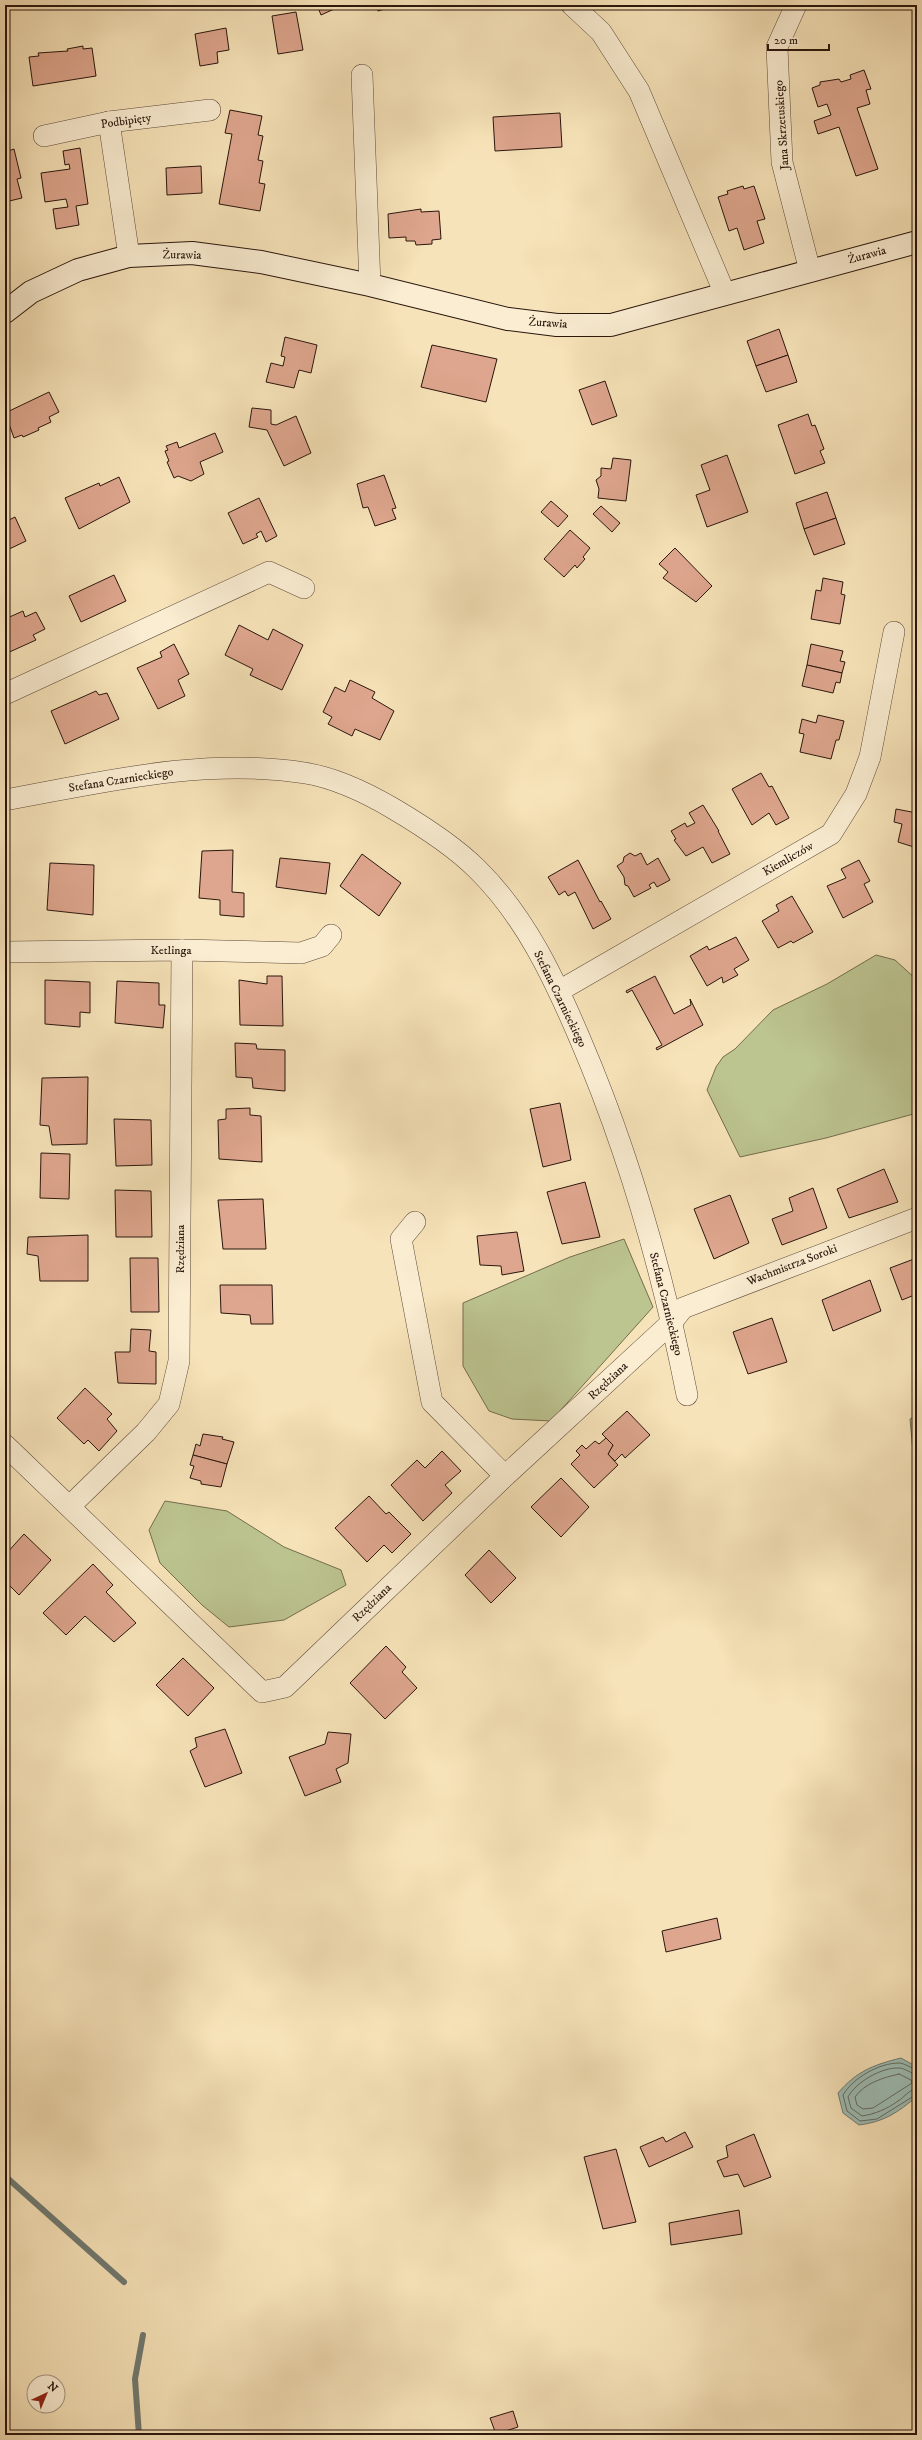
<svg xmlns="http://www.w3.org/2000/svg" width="922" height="2440" viewBox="0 0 922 2440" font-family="'IM FELL DW Pica',serif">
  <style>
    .green { fill: #bcc490; stroke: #736d4e }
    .water { fill: #9ebdb5; stroke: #707a72 }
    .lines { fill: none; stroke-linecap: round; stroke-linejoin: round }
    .shore { stroke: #646a61; stroke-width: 1 }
    .stream { stroke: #707a72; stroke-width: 6 }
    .building { fill: #dea68e; stroke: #2a160d }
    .street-casing { stroke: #5d4938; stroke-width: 22 }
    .secondary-casing { stroke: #2a160d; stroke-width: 24 }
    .street { stroke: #faedd2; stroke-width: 21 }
    .secondary { stroke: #faedd2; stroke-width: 22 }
    .labels { text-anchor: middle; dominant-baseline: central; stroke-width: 4; stroke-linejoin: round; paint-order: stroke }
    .street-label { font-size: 12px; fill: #2a160d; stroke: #faedd2 }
  </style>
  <rect width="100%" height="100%" fill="#f7e3b9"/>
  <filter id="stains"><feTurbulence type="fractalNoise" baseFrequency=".005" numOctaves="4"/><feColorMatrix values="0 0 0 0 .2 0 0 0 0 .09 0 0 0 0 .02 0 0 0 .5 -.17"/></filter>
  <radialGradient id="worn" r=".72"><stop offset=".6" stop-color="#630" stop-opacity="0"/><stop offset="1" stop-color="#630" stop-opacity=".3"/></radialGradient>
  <g class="green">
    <polygon points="876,955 895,960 917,980 917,1113 826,1138 740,1157 707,1090 716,1067 723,1057 735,1049 773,1010 827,984"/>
    <polygon points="624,1239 653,1307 551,1421 512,1419 489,1411 463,1366 463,1303 570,1257"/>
    <polygon points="917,1415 917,1495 910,1419"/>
    <polygon points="165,1501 227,1511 284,1547 341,1570 346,1585 284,1620 229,1627 202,1605 160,1563 149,1530"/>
  </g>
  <path class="water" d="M901,2058l16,9v29c-19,17 -34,26 -58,29l-16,-12 -5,-20c19,-22 35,-28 63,-35z"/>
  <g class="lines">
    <g class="shore">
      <path d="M917,2069c-6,0 -12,-6 -18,-6 -20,0 -46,15 -56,32l4,16 13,10 17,-2 40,-25"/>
      <path d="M899,2074l12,6 1,3 -39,25 -10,1 -6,-4 -2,-8c10,-14 27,-19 44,-23z"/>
      <path d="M917,2074c-6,0 -12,-6 -18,-6 -17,-1 -43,14 -51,29l3,11 11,8c13,-2 25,-7 36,-15 7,-4 11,-12 19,-12"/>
    </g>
    <g class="stream">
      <polyline points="5,2176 124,2282"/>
      <polyline points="139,2435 135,2379 143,2335"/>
    </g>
  </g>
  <g class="building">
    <polygon points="317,5 343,5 321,15"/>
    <polygon points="376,5 398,5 378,11"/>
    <polygon points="296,12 303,50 278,54 272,16"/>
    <polygon points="226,28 229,50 217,52 218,63 200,66 195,34"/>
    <polygon points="83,46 83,49 92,48 96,76 33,86 29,57 39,56 38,53 68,51 67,49"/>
    <polygon points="864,70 871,89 866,90 870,104 857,108 878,169 856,176 839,127 818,134 814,121 831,115 827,104 818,107 812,88 820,85 820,82 839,79 841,82 851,79 850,75"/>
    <polygon points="230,110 262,116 258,135 263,136 258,160 263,161 259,183 265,184 260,211 219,204 232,134 225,133"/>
    <polygon points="560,113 562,147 495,151 493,117"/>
    <polygon points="80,148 88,204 76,206 79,225 56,229 53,209 68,207 66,199 45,202 41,173 70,169 69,164 65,165 63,151"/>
    <polygon points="14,149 21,178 17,179 22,198 5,202 5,152"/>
    <polygon points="201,166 202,193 167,195 166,168"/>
    <polygon points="743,186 744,189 754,186 765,219 757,221 764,243 744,250 737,228 729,231 718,197 728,194 727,191"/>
    <polygon points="421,209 421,212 439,211 441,239 432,240 432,244 416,245 415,241 406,241 406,237 389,238 388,214"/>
    <polygon points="779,329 788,355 756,366 747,341"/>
    <polygon points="285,337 317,345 311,373 299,370 294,388 266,382 271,363 283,366 285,357 281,356"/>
    <polygon points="432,345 497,359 486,402 421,387"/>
    <polygon points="788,355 797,382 766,392 756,366"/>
    <polygon points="605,381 617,416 592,425 579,390"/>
    <polygon points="49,392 59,412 49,417 51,422 38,428 39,430 23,437 22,435 14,438 5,413"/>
    <polygon points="252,408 271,410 271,424 276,425 296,416 311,453 284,466 267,430 249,427"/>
    <polygon points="808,414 812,426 815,425 824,449 820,451 825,463 795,474 778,425"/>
    <polygon points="215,433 223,452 200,462 204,474 191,481 178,476 174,478 167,462 169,461 165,451 168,450 166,446 177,442 179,448"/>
    <polygon points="727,455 748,512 707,527 696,495 710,490 701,465"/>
    <polygon points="613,458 631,460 626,501 598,498 599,489 596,480 601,476 601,468 611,469"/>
    <polygon points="384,475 396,508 392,509 396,519 375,526 368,507 363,508 357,484"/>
    <polygon points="119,477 130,502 79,529 65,498 99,483 100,486"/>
    <polygon points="827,492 836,518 804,529 796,503"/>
    <polygon points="259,498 277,536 266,542 261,531 256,534 258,537 243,544 228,513"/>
    <polygon points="551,501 568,516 558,527 541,512"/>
    <polygon points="601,506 620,523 612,532 593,514"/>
    <polygon points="15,517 26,541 5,551 5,522"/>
    <polygon points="836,518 845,544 814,555 804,529"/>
    <polygon points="570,530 590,548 583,557 585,559 577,568 575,565 564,577 544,559"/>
    <polygon points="675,548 712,586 696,602 663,578 668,572 659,564"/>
    <polygon points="114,575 126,601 81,622 69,596"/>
    <polygon points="823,578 843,582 841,594 845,595 840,624 811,619 816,590 821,591"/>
    <polygon points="23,611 25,617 36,612 45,629 33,635 36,640 5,654 5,619"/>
    <polygon points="239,625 268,640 273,629 303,645 282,690 250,675 253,669 225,655"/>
    <polygon points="174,644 189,674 178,680 185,696 158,709 137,668 162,657 160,652"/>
    <polygon points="811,644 843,651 840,661 845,662 842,673 807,665"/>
    <polygon points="807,665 842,673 840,683 836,682 833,693 802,686"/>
    <polygon points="350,680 375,692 372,698 394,711 380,740 355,729 352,736 328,724 332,717 323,712 335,687 345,692"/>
    <polygon points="96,691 99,695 107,693 119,719 65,744 51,711"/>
    <polygon points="818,715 844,721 839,740 836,740 831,759 800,752 804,734 799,733 802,719 816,723"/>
    <polygon points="761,773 769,787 772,786 789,818 776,825 769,813 752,825 732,789"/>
    <polygon points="703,805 719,831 718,831 730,854 712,863 703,847 686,856 674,840 676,839 671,831 685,823 687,827 695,823 689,813"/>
    <polygon points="896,809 917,813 917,848 898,842 902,824 894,822"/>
    <polygon points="233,850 232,892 244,893 244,917 220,915 220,900 199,898 202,851"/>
    <polygon points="630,853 635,856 641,853 647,865 658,858 670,880 657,887 654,882 649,885 651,888 634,897 628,886 625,885 624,877 617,866 623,862 624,857"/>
    <polygon points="362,854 401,883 379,916 340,886"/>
    <polygon points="280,858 330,863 326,894 276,887"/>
    <polygon points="578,860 600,902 601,901 611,919 593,929 575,892 568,896 565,891 559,895 548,877"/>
    <polygon points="859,860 870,881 864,884 873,902 843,918 827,886 846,878 841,869"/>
    <polygon points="50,863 94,865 93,915 47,910"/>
    <polygon points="792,896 813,932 793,943 791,941 778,948 762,921 779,911 776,905"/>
    <polygon points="736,937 749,960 734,969 738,975 723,983 722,977 707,986 690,956 707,946 709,950"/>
    <polygon points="267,976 282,976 283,1026 240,1025 239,980 267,984"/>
    <polygon points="655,976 674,1014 691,1005 690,999 703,1025 657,1050 656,1048 662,1045 632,990 627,993 626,991"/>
    <polygon points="45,980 90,982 90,1013 80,1012 80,1027 45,1024"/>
    <polygon points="117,981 159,983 159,1005 165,1005 163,1028 115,1023"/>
    <polygon points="235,1043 256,1044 257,1049 285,1050 285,1091 253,1088 252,1078 236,1077"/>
    <polygon points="88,1077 87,1144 52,1145 49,1126 40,1125 42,1078"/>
    <polygon points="560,1103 571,1160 543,1167 530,1109"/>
    <polygon points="250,1108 250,1115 261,1116 262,1162 219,1159 218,1120 226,1119 226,1109"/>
    <polygon points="114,1119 151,1120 152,1165 116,1166"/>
    <polygon points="41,1153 70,1154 69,1199 40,1198"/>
    <polygon points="884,1169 898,1202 849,1218 837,1189"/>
    <polygon points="585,1182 600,1237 562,1244 547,1192"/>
    <polygon points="813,1188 827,1228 782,1245 772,1219 793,1211 789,1198"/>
    <polygon points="115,1190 151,1191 152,1237 116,1237"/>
    <polygon points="730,1195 749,1243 714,1259 694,1209"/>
    <polygon points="263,1199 266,1249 223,1249 218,1200"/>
    <polygon points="517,1232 524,1271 502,1275 501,1266 480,1265 477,1236"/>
    <polygon points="88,1235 88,1281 40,1281 38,1256 27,1254 28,1237"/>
    <polygon points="917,1254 917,1294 902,1300 890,1268 914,1259 913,1255"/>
    <polygon points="130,1258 158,1258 159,1312 131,1312"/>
    <polygon points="870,1280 881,1311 833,1331 822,1300"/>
    <polygon points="220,1285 272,1285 273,1324 251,1324 250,1315 221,1313"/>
    <polygon points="772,1318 787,1362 748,1374 733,1332"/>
    <polygon points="131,1329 151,1330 149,1351 156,1352 156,1384 118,1383 115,1352 130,1352"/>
    <polygon points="85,1388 112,1414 107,1419 117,1431 99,1451 88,1440 84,1444 57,1418"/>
    <polygon points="627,1411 650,1435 625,1458 622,1454 615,1461 608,1454 613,1445 602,1434"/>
    <polygon points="203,1434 223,1437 222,1439 234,1442 227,1464 193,1455 196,1444 200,1446"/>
    <polygon points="606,1438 613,1445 608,1454 618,1465 594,1488 571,1464 580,1455 576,1451 582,1445 586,1449 595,1441 599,1444"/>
    <polygon points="442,1451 461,1471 445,1485 452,1493 423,1521 391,1485 417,1460 425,1468"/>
    <polygon points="193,1455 227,1464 221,1487 201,1484 201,1481 190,1478 194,1466 190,1465"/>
    <polygon points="561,1478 589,1507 561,1537 531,1507"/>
    <polygon points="369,1496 386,1514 389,1512 411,1534 392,1553 384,1545 367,1562 335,1528"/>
    <polygon points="24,1534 51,1560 19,1595 5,1581 5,1555"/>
    <polygon points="489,1550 516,1578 491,1603 465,1575"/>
    <polygon points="93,1564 113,1585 106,1592 136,1623 114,1642 85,1616 66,1635 43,1613"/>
    <polygon points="386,1646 406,1667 402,1672 417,1688 385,1719 350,1683"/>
    <polygon points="183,1658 214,1688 188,1716 156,1685"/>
    <polygon points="225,1729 242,1773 205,1787 190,1751 197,1747 195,1738"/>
    <polygon points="328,1732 351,1734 348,1763 336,1769 341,1782 305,1796 289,1757 325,1744"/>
    <polygon points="717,1918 721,1939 666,1952 662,1931"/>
    <polygon points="685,2132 693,2147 649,2167 640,2147 663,2137 666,2142"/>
    <polygon points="754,2134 771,2177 744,2187 738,2174 724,2177 717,2161 728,2157 726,2146"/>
    <polygon points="616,2149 636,2222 603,2229 584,2157"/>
    <polygon points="739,2210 742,2234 671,2245 669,2223"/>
    <polygon points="513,2411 518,2427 496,2434 490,2418"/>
  </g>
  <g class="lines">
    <g class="street-casing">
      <g id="street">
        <polyline points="572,5 601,32 639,91 725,294"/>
        <polyline points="796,5 777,47 782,162 810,271"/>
        <polyline points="362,75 370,285"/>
        <polyline points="109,122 129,256"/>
        <polyline points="44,136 109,122 210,110"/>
        <polyline points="5,694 269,572 304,588"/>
        <path d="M5,800c99,-18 199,-43 300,-27 31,5 62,20 89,36 27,16 61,38 83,60 48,47 77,109 103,170 49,114 83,234 107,356"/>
        <polyline points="5,952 182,950 301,953 322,946 331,935"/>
        <polyline points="559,991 831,834 856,794 870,757 894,632"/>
        <polyline points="415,1222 401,1239 432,1402 505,1476"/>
        <polyline points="5,1445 262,1692 285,1687 505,1476 672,1322 683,1308 917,1218"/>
        <polyline points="70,1506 146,1432 169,1404 179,1361 182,950"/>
      </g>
    </g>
    <g class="secondary-casing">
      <polyline id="secondary" points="5,312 31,292 78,270 129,256 192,253 261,262 370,285 508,319 557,325 611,325 917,242"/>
    </g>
    <use href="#street" class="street"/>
    <use href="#secondary" class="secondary"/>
  </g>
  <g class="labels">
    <g class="street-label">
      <text transform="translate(126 121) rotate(-8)">Podbipięty</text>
      <text transform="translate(782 125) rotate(-94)">Jana Skrzetuskiego</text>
      <text transform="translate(182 255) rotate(1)">Żurawia</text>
      <text transform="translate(867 255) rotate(-15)">Żurawia</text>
      <text transform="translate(548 323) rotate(4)">Żurawia</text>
      <text transform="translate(121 780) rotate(-9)">Stefana Czarnieckiego</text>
      <text transform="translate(788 859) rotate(-30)">Kiemliczów</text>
      <text x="171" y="950">Ketlinga</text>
      <text transform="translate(560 999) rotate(64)">Stefana Czarnieckiego</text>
      <text transform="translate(180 1249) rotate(-90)">Rzędziana</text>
      <text transform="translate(792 1265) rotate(-21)">Wachmistrza Soroki</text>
      <text transform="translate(666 1304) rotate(76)">Stefana Czarnieckiego</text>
      <text transform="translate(608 1381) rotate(-43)">Rzędziana</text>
      <text transform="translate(372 1603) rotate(-44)">Rzędziana</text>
    </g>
  </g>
  <rect width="922" height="2440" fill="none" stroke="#f7e3b9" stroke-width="20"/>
  <rect x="6" y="6" width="910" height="2428" fill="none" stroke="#2a160d" stroke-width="2"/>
  <rect x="10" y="10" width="902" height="2420" fill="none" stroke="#2a160d"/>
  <g transform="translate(46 2394) rotate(44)"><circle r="19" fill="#faedd2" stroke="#a79783"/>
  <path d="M0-3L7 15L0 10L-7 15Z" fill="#8f2418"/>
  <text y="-6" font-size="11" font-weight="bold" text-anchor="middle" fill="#2a160d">N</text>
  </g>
  <path d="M768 44v6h61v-6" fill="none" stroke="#2a160d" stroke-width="2"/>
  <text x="774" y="44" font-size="12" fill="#2a160d" stroke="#faedd2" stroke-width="3" paint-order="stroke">20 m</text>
  <rect width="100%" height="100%" filter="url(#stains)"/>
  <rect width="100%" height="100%" fill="url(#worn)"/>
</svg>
